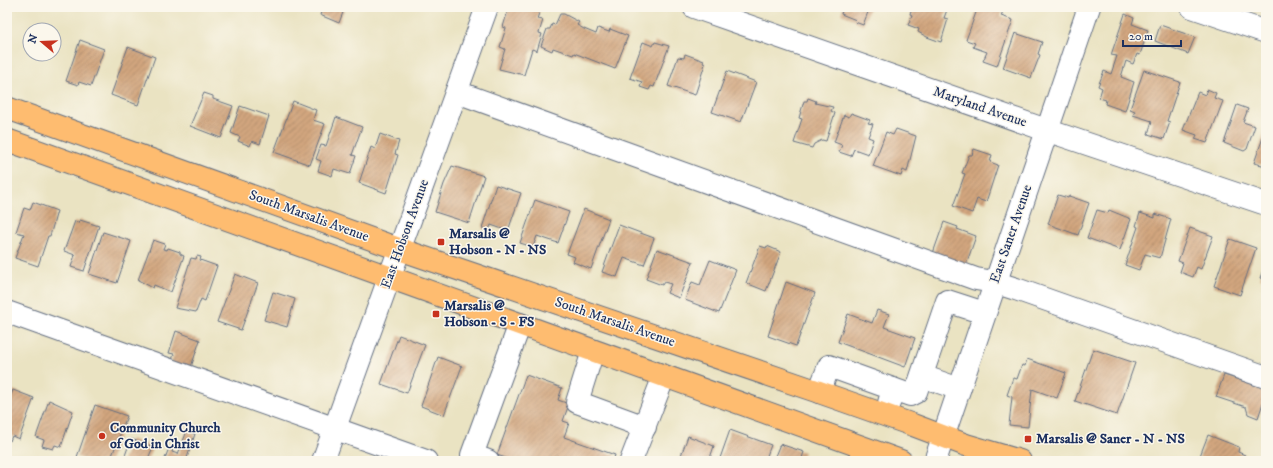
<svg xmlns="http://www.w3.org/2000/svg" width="1273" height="468" viewBox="0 0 1273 468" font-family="'IM FELL DW Pica',serif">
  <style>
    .building { fill: url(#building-hatch) }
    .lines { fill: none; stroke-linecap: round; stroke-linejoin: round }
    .minor-casing { stroke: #636e81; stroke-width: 24 }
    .major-casing { stroke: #636e81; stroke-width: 24 }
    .minor { stroke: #fff; stroke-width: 22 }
    .major { stroke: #febc70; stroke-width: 22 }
    .poi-dot { fill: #c8321e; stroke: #fbf7ec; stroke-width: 1.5 }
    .labels { text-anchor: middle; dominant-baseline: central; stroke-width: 3; stroke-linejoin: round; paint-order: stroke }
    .street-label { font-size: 14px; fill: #1b2f5e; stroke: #fbf7ec }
    .poi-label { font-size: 14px; font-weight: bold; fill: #1b2f5e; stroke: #fbf7ec; text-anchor: start }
  </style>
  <defs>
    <pattern id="building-hatch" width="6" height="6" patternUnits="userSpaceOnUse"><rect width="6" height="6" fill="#d2a67e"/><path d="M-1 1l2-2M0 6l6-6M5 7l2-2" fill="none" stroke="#aa886a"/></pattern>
  </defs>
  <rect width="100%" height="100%" fill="#fbf7ec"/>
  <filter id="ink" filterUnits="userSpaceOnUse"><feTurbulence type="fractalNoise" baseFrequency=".025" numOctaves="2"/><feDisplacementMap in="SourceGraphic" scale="8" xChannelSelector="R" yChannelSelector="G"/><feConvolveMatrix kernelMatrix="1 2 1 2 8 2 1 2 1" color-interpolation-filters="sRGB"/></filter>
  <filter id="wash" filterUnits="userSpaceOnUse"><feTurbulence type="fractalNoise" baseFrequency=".012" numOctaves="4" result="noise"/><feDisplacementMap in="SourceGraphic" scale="16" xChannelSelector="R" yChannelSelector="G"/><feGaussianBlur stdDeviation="0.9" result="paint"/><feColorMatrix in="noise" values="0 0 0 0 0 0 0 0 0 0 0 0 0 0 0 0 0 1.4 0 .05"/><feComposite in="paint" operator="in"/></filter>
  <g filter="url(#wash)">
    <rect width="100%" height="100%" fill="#eae3c2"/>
    <g id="blocks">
      <g class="building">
        <polygon points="323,7 345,7 339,23 320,15"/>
        <polygon points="509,7 541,7 537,19 543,20 539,33 542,34 537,51 532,49 524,75 499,69 505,49 500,47 506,28 503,27"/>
        <polygon points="843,7 870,7 863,25 855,22 856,20 841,14"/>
        <polygon points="912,7 948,7 944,18 948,19 941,42 927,37 918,32 919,29 908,25 912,15 910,14"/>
        <polygon points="978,7 992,7 1003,11 1001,16 1013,20 997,66 983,61 987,52 973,47 975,43 966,40"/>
        <polygon points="560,14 564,14 579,22 577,25 584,29 596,34 598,28 609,32 610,29 628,36 615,69 574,53 573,55 553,48 552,51 541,46 547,29 550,29 552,24 555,25"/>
        <polygon points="1125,14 1134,18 1132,24 1148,30 1140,55 1137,54 1133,64 1126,61 1121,77 1134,82 1125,111 1105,104 1106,100 1099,98 1102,88 1098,86 1104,71 1111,74 1117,56 1111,55"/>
        <polygon points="1160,25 1195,37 1188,54 1155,41"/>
        <polygon points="1015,33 1042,42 1038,54 1040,55 1031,78 1003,68"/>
        <polygon points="80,40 104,49 91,86 79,82 78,85 66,81"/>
        <polygon points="643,42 653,46 655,42 669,46 654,87 651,86 649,90 640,87 642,82 630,78"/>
        <polygon points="128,47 155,57 138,105 111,95"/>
        <polygon points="685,54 704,61 703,63 705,64 695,95 668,86 678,57 684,58"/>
        <polygon points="1144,70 1180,82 1167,121 1170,122 1164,139 1148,134 1152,121 1133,115 1135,111 1130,109"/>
        <polygon points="727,71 756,82 741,122 712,112"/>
        <polygon points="1207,89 1216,93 1214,98 1223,101 1207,143 1195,139 1197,135 1183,130 1198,92 1205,95"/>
        <polygon points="204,93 213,96 213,99 233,106 221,138 190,126"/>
        <polygon points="808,98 816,101 815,103 833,107 831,111 835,113 826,141 822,140 814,144 812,148 794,143 802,119 799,118 804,101 807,101"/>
        <polygon points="293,101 316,110 313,120 325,124 310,165 274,152"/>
        <polygon points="1237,105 1248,109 1243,122 1255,126 1247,149 1244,151 1224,143"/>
        <polygon points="240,106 269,116 260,144 252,141 250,146 238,141 240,137 231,133"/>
        <polygon points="851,113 870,120 868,123 873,124 868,137 873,139 868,154 854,149 851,156 839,152 842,145 834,142 844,115 849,117"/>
        <polygon points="336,117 362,127 352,155 356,156 350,174 334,169 332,176 318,171 321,161 316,159 321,145 326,146"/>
        <polygon points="896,129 916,136 907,172 903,170 901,176 873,166 886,132 893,135"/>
        <polygon points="1266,129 1266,166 1254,163"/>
        <polygon points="380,134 399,141 395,154 398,155 386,193 359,183 371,147 375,149"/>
        <polygon points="974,149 992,155 990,162 998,165 986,202 977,199 972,213 953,206 965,174 962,173 969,155 972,155"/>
        <polygon points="452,166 484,176 469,223 435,212 444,184"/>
        <polygon points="496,185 521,193 508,231 491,225 489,230 482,228"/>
        <polygon points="1058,195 1068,198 1069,196 1089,203 1078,235 1048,224"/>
        <polygon points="535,200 569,212 558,243 537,236 533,247 520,243"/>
        <polygon points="33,202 57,211 50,236 48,236 38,266 15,258 24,234 16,232 24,208 30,210"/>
        <polygon points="584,209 609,219 591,269 573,262 575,257 567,254"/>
        <polygon points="1097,210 1108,213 1109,210 1131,219 1120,250 1087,238"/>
        <polygon points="1140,213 1155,218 1155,214 1171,219 1160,258 1145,254 1139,270 1125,265 1138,227 1136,226"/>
        <polygon points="80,220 99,226 84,271 71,267 75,255 64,251 75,221 79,223"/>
        <polygon points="944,222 958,227 957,229 976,236 966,265 932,256"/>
        <polygon points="619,225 654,238 644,265 624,258 617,277 602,272"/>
        <polygon points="1190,228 1213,236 1201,269 1197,267 1193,277 1180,272 1183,263 1178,261"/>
        <polygon points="103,232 131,241 117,283 89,274"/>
        <polygon points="1230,239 1256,248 1240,295 1214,286"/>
        <polygon points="153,240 165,244 163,249 167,250 168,248 180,252 180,254 184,256 171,292 154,285 153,288 138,280"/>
        <polygon points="760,246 766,248 767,246 781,252 766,291 746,283"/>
        <polygon points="657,249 693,262 679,298 667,293 671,284 664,282 662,285 646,279"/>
        <polygon points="197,256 201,257 200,260 217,266 205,301 201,299 196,312 175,308 191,258 196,259"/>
        <polygon points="710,260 736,270 719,313 685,300 692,282 700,285"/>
        <polygon points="1266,262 1266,280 1260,278"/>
        <polygon points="235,274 258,283 241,330 217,322"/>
        <polygon points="786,282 815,293 796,346 768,336"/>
        <polygon points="273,292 295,299 287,327 264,320"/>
        <polygon points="877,310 889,314 884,327 915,338 905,367 838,342 848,314 872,323"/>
        <polygon points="176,331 200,340 190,370 171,363 174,354 169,353"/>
        <polygon points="399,335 425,345 407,393 381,384"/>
        <polygon points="1093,349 1135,363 1117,415 1075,401"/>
        <polygon points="438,357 462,366 444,415 421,406"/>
        <polygon points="1027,359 1066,373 1057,398 1032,389 1028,427 1009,425 1012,397 1007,395 1013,378 1017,379 1022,365 1025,366"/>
        <polygon points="526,375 562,388 558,400 569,404 563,421 569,423 564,437 615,455 613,461 514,461 497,455"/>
        <polygon points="1224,375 1266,389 1266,394 1258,418 1248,414 1246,407 1216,397"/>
        <polygon points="13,390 34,398 19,439 12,436 10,441 7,440 7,405"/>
        <polygon points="49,400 73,411 61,447 55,445 53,449 42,446 44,440 36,437"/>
        <polygon points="95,405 127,416 110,461 88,461 77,457"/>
        <polygon points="730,430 771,445 765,461 719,461"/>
        <polygon points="187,431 195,434 187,458 194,461 164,461 169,448 173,449 172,452 178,454"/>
        <polygon points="1208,435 1239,447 1238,452 1245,455 1242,461 1198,461"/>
        <polygon points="688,436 714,446 709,461 679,461"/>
        <polygon points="131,439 153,447 147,461 123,461"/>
        <polygon points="780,444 804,452 801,461 773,461"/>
      </g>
    </g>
  </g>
  <g filter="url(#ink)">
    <use href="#blocks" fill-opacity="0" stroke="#636e81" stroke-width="1"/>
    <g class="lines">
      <g class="minor-casing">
        <g id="minor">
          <polyline points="694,7 1046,130 1266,204"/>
          <polyline points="1192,7 1266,32"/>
          <polyline points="457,92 976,279 994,282 1016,289 1266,377"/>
          <polyline points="7,312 426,461"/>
          <polyline points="593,351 577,402 645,427"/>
          <polyline points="922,376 959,389"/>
          <polyline points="893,389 910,395 916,392 947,301 984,313"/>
          <polyline points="819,392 829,366 893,389 889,403"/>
          <polyline points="323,461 487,7"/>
          <polyline points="488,461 472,455 520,324"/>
          <polyline points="631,461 664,376"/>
          <polyline points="935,461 1089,7"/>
        </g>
      </g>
      <g class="major-casing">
        <g id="major">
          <polyline points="7,108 399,249 819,392 913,425 966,445 1020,461"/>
          <polyline points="7,140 901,461"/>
        </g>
      </g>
      <use href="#minor" class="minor"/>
      <use href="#major" class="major"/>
    </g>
  </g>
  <g class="poi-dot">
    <rect x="437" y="238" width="8" height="8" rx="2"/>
    <rect x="432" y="310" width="8" height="8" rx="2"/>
    <circle cx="102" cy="436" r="4"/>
    <rect x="1024" y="435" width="8" height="8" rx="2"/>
  </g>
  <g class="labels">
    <g class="street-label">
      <text transform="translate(980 107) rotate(19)">Maryland Avenue</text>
      <text transform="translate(309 216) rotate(20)">South Marsalis Avenue</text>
      <text transform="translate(405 234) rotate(-70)">East Hobson Avenue</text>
      <text transform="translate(1011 234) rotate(-71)">East Saner Avenue</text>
      <text transform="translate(615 322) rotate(19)">South Marsalis Avenue</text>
    </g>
    <g class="poi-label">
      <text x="449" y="234">Marsalis @<tspan x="449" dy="16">Hobson - N - NS</tspan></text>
      <text x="444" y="306">Marsalis @<tspan x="444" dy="16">Hobson - S - FS</tspan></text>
      <text x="110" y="428">Community Church<tspan x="110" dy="16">of God in Christ</tspan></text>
      <text x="1036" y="439">Marsalis @ Saner - N - NS</text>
    </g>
  </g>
  <rect width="1273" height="468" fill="none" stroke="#fbf7ec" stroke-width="24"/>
  <g transform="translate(42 42) rotate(289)"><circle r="19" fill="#fbf7ec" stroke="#a1a7b3"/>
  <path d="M0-3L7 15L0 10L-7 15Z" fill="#c8321e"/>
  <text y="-6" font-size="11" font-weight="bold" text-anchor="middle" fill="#1b2f5e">N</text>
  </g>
  <path d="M1123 40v6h58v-6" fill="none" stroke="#1b2f5e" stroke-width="2"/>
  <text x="1129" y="40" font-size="12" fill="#1b2f5e" stroke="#fbf7ec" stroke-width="3" paint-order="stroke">20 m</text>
</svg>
